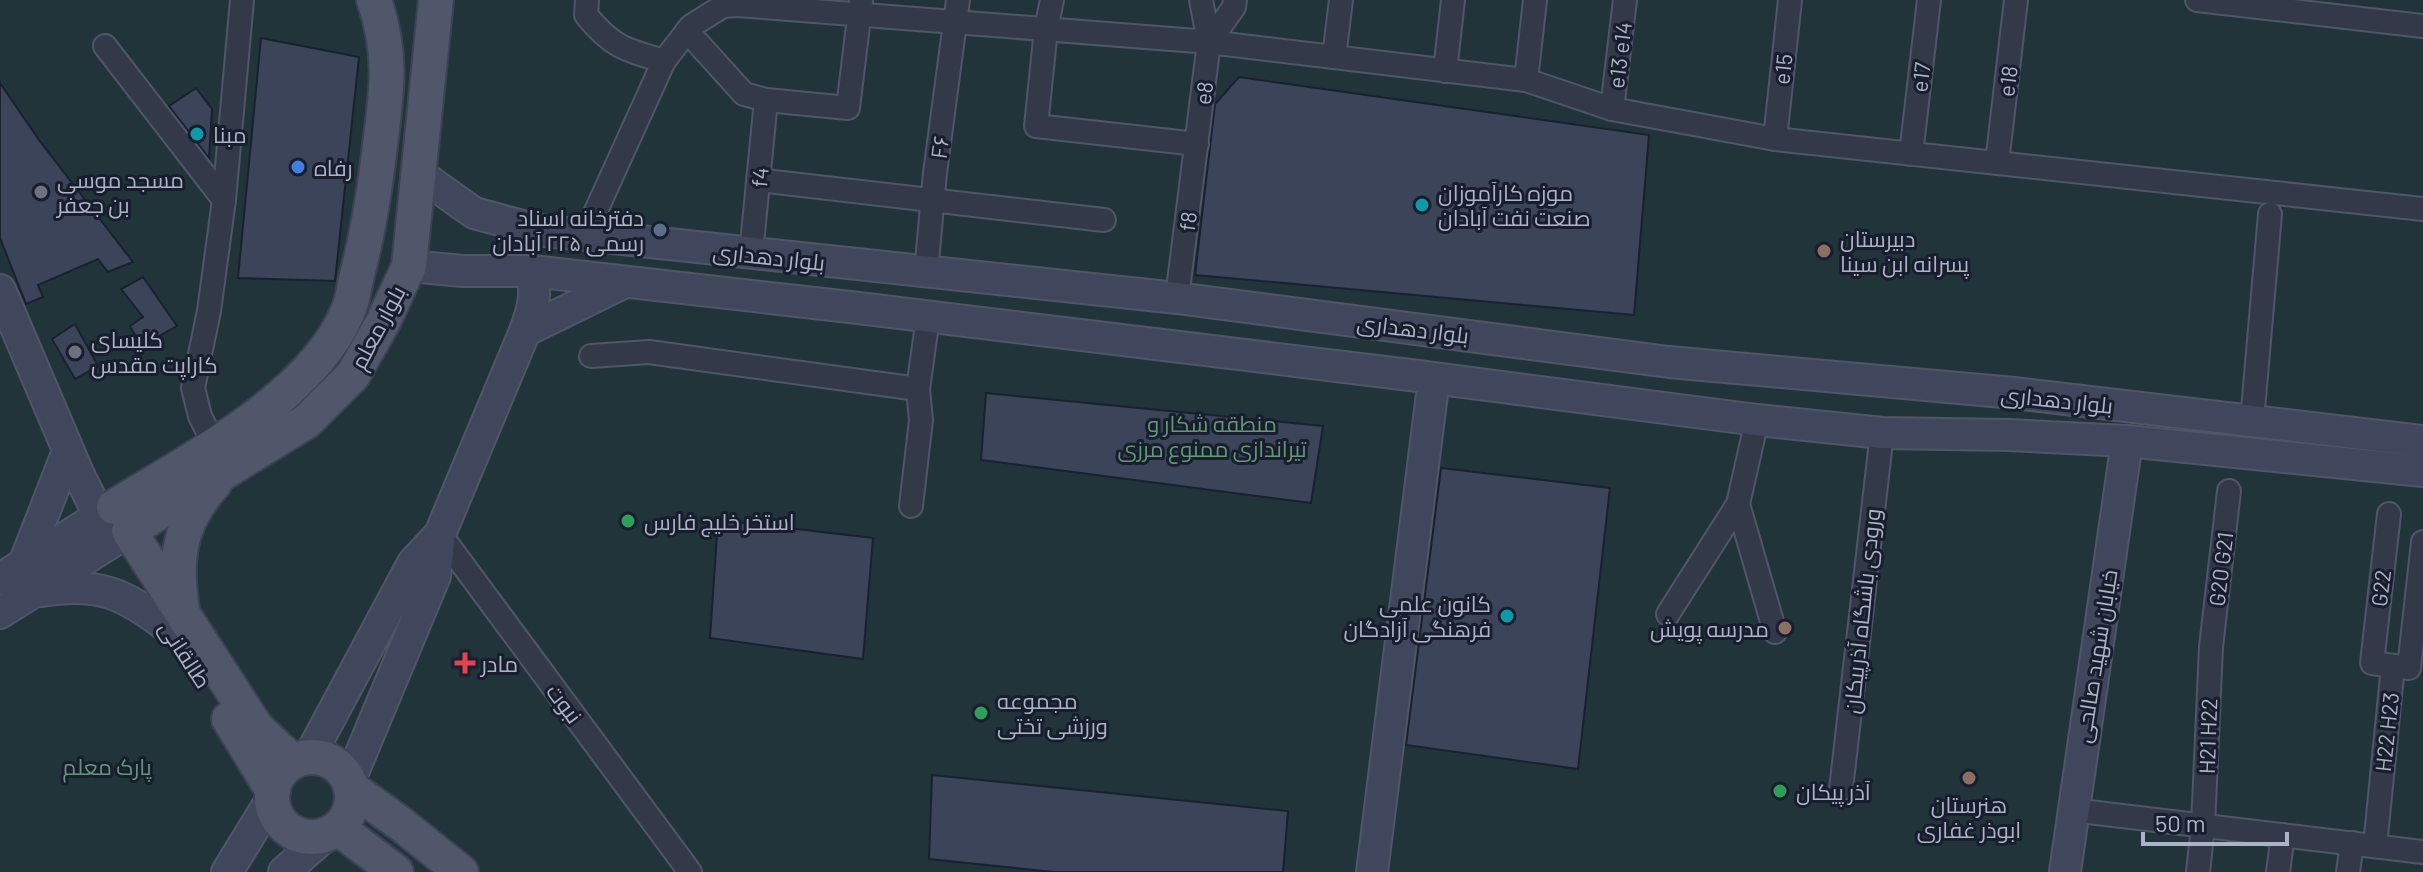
<svg xmlns="http://www.w3.org/2000/svg" width="2423" height="872" viewBox="0 0 2423 872" font-family="Barlow,Cairo,sans-serif">
  <style>
    .green { fill: #21343a }
    .building { fill: #3b4459; stroke: #1a2030; stroke-width: 2 }
    .lines { fill: none; stroke-linecap: round; stroke-linejoin: round }
    .street-casing { stroke: #505667; stroke-width: 26 }
    .secondary-casing { stroke: #505667; stroke-width: 34 }
    .primary-casing { stroke: #3c4253; stroke-width: 38 }
    .street { stroke: #333949; stroke-width: 22 }
    .secondary { stroke: #40475c; stroke-width: 30 }
    .primary { stroke: #50576a; stroke-width: 34 }
    .culture-dot { fill: #0f9aa8; stroke: #181e2e; stroke-width: 3 }
    .shop-dot { fill: #3f7fe0; stroke: #181e2e; stroke-width: 3 }
    .worship-dot { fill: #6b7280; stroke: #181e2e; stroke-width: 3 }
    .service-dot { fill: #5c6f8a; stroke: #181e2e; stroke-width: 3 }
    .education-dot { fill: #8d6e63; stroke: #181e2e; stroke-width: 3 }
    .leisure-dot { fill: #2e9e5b; stroke: #181e2e; stroke-width: 3 }
    .health-dot { fill: #e0444e; stroke: #181e2e; stroke-width: 3 }
    .labels { text-anchor: middle; dominant-baseline: central; stroke-width: 6; stroke-linejoin: round; paint-order: stroke }
    .street-label { font-size: 22px; fill: #adb3c6; stroke: #181e2e }
    .poi-label { font-size: 22px; fill: #adb3c6; stroke: #181e2e; text-anchor: start }
    .park-label { font-size: 22px; fill: #639876; stroke: #181e2e }
  </style>
  <rect width="100%" height="100%" fill="#1f2739"/>
  <rect class="green" x="0" y="0" width="2423" height="872"/>
  <g class="building">
    <polygon points="261,38 359,57 335,281 238,278"/>
    <polygon points="1239,77 1649,135 1634,315 1195,275 1215,104"/>
    <polygon points="0,83 39,140 133,262 108,272 98,259 38,285 43,297 26,304 0,238"/>
    <polygon points="196,88 212,109 209,158 169,106"/>
    <polygon points="143,277 177,326 141,346 130,326 143,317 121,289"/>
    <polygon points="75,324 98,366 75,379 52,339"/>
    <polygon points="986,393 1323,426 1311,503 981,460"/>
    <polygon points="1441,468 1610,488 1578,769 1406,745"/>
    <polygon points="718,520 873,538 863,659 710,638"/>
    <polygon points="932,775 1288,811 1283,872 1053,872 929,859"/>
  </g>
  <g class="lines">
    <g class="street-casing">
      <g id="street">
        <path d="M587,0l-1,15c26,32 39,35 78,46"/>
        <polyline points="1052,0 1046,29 1036,126 1197,144"/>
        <polyline points="2197,0 2423,26"/>
        <polyline points="687,31 744,94 766,100 848,108 861,1"/>
        <polyline points="1209,42 1234,7 1235,0"/>
        <polyline points="105,46 224,200"/>
        <polyline points="1334,57 1341,0"/>
        <polyline points="1445,71 1453,0"/>
        <polyline points="1526,80 1535,0"/>
        <polyline points="1612,109 1625,0"/>
        <polyline points="1775,139 1790,0"/>
        <polyline points="1911,154 1929,0"/>
        <polyline points="1997,163 2016,0"/>
        <polyline points="758,180 1104,220"/>
        <polyline points="585,235 664,61 691,26 723,6 738,5 1209,42 1526,80 1612,109 1775,139 2423,209"/>
        <polyline points="751,254 766,100"/>
        <polyline points="926,273 935,173 958,0"/>
        <polyline points="1177,298 1209,42 1201,0"/>
        <polyline points="591,356 649,352 918,389 928,317"/>
        <polyline points="2252,421 2270,214"/>
        <polyline points="214,444 200,416 193,388 209,311 224,200 242,0"/>
        <polyline points="1738,504 1775,632"/>
        <polyline points="911,506 921,420 918,389"/>
        <polyline points="2389,514 2372,663 2409,668 2423,542"/>
        <polyline points="440,534 690,872"/>
        <polyline points="1668,614 1738,504 1757,420"/>
        <polyline points="1841,789 1882,433"/>
        <polyline points="2072,810 2423,852"/>
        <polyline points="2375,846 2393,666"/>
        <polyline points="2198,872 2203,826 2211,647 2229,491"/>
        <polyline points="2278,872 2283,835"/>
        <polyline points="2348,872 2352,843"/>
      </g>
    </g>
    <g class="secondary-casing">
      <g id="secondary">
        <polyline points="418,173 474,213 537,230 1177,298 1669,362 2014,393 2423,441"/>
        <polyline points="409,266 463,271 532,271 850,307 1410,375 1757,420 1882,433 2009,435 2127,441 2423,471"/>
        <polyline points="0,290 78,473 108,533"/>
        <polyline points="525,331 625,282"/>
        <polyline points="24,564 68,451"/>
        <polyline points="0,579 114,507 129,531 0,613"/>
        <path d="M41,591c57,-10 85,3 129,38"/>
        <polyline points="309,757 413,563 440,534"/>
        <path d="M349,782l86,-206 5,-42 85,-203c8,-22 12,-37 7,-60"/>
        <polyline points="227,872 273,797"/>
        <polyline points="284,872 326,835"/>
        <polyline points="1372,872 1434,378"/>
        <polyline points="2065,872 2127,441"/>
      </g>
    </g>
    <g class="primary-casing">
      <g id="primary">
        <path d="M114,507c77,-48 199,-110 234,-196 5,-11 6,-24 9,-36 10,-38 16,-74 21,-113 7,-61 17,-102 -4,-162"/>
        <path d="M182,609c-8,-50 -3,-87 32,-125"/>
        <polyline points="229,719 273,791"/>
        <circle cx="312" cy="797" r="40"/>
        <polyline points="293,762 256,727 129,531 307,421 353,375 383,322 409,266 436,0"/>
        <polyline points="351,788 401,824 461,872"/>
        <polyline points="338,828 396,872"/>
      </g>
    </g>
    <use href="#street" class="street"/>
    <use href="#secondary" class="secondary"/>
    <use href="#primary" class="primary"/>
  </g>
  <g class="culture-dot">
    <circle cx="197" cy="134" r="8"/>
    <circle cx="1422" cy="205" r="8"/>
    <circle cx="1507" cy="616" r="8"/>
  </g>
  <circle class="shop-dot" cx="298" cy="167" r="8"/>
  <g class="worship-dot">
    <circle cx="41" cy="192" r="8"/>
    <circle cx="75" cy="352" r="8"/>
  </g>
  <circle class="service-dot" cx="660" cy="230" r="8"/>
  <g class="education-dot">
    <circle cx="1824" cy="251" r="8"/>
    <circle cx="1785" cy="628" r="8"/>
    <circle cx="1969" cy="778" r="8"/>
  </g>
  <g class="leisure-dot">
    <circle cx="628" cy="521" r="8"/>
    <circle cx="981" cy="713" r="8"/>
    <circle cx="1780" cy="791" r="8"/>
  </g>
  <path class="health-dot" d="M461 651h8v8h8v8h-8v8h-8v-8h-8v-8h8z"/>
  <g class="labels">
    <g class="street-label">
      <text transform="translate(1619 55) rotate(-83)">e13 e14</text>
      <text transform="translate(1782 69) rotate(-84)">e15</text>
      <text transform="translate(1920 77) rotate(-83)">e17</text>
      <text transform="translate(2007 81) rotate(-83)">e18</text>
      <text transform="translate(1203 93) rotate(-83)">e8</text>
      <text transform="translate(939 147) rotate(-83)">F۶</text>
      <text transform="translate(759 177) rotate(-85)">f4</text>
      <text transform="translate(1187 221) rotate(-83)">f8</text>
      <text transform="translate(769 256) rotate(6)">بلوار دهداری</text>
      <text transform="translate(377 327) rotate(-62)">بلوار معلم</text>
      <text transform="translate(1413 328) rotate(7)">بلوار دهداری</text>
      <text transform="translate(2057 399) rotate(6)">بلوار دهداری</text>
      <text transform="translate(2220 569) rotate(-83)">G20 G21</text>
      <text transform="translate(2380 588) rotate(-83)">G22</text>
      <text transform="translate(1861 611) rotate(-84)">ورودی باشگاه آذرپیکان</text>
      <text transform="translate(186 654) rotate(57)">طالقانی</text>
      <text transform="translate(2095 656) rotate(-81)">خیابان شهید صالحی</text>
      <text transform="translate(565 703) rotate(53)">نبوت</text>
      <text transform="translate(2386 732) rotate(-84)">H22 H23</text>
      <text transform="translate(2207 736) rotate(-88)">H21 H22</text>
    </g>
    <g class="poi-label">
      <text x="213" y="134">مبنا</text>
      <text x="314" y="167">رفاه</text>
      <text x="57" y="179">مسجد موسی<tspan x="57" dy="25">بن جعفر</tspan></text>
      <text x="1438" y="192">موزه کارآموزان<tspan x="1438" dy="25">صنعت نفت آبادان</tspan></text>
      <text x="644" y="217" text-anchor="end">دفترخانه اسناد<tspan x="644" dy="25">رسمی ۲۲۵ آبادان</tspan></text>
      <text x="1840" y="238">دبیرستان<tspan x="1840" dy="25">پسرانه ابن سینا</tspan></text>
      <text x="91" y="339">کلیسای<tspan x="91" dy="25">کاراپت مقدس</tspan></text>
      <text x="644" y="521">استخر خلیج فارس</text>
      <text x="1491" y="603" text-anchor="end">کانون علمی<tspan x="1491" dy="25">فرهنگی آزادگان</tspan></text>
      <text x="1769" y="628" text-anchor="end">مدرسه پویش</text>
      <text x="481" y="663">مادر</text>
      <text x="997" y="700">مجموعه<tspan x="997" dy="25">ورزشی تختی</tspan></text>
      <text x="1796" y="791">آذر پیکان</text>
      <text x="1969" y="804" text-anchor="middle">هنرستان<tspan x="1969" dy="25">ابوذر غفاری</tspan></text>
    </g>
    <g class="park-label">
      <text x="1212" y="423">منطقه شکار و<tspan x="1212" dy="25">تیراندازی ممنوع مرزی</tspan></text>
      <text x="107" y="766">پارک معلم</text>
    </g>
  </g>
  <path d="M2143 832v12h144v-12" fill="none" stroke="#adb3c6" stroke-width="4"/>
  <text x="2155" y="832" font-size="24" fill="#adb3c6" stroke="#181e2e" stroke-width="6" paint-order="stroke">50 m</text>
</svg>
